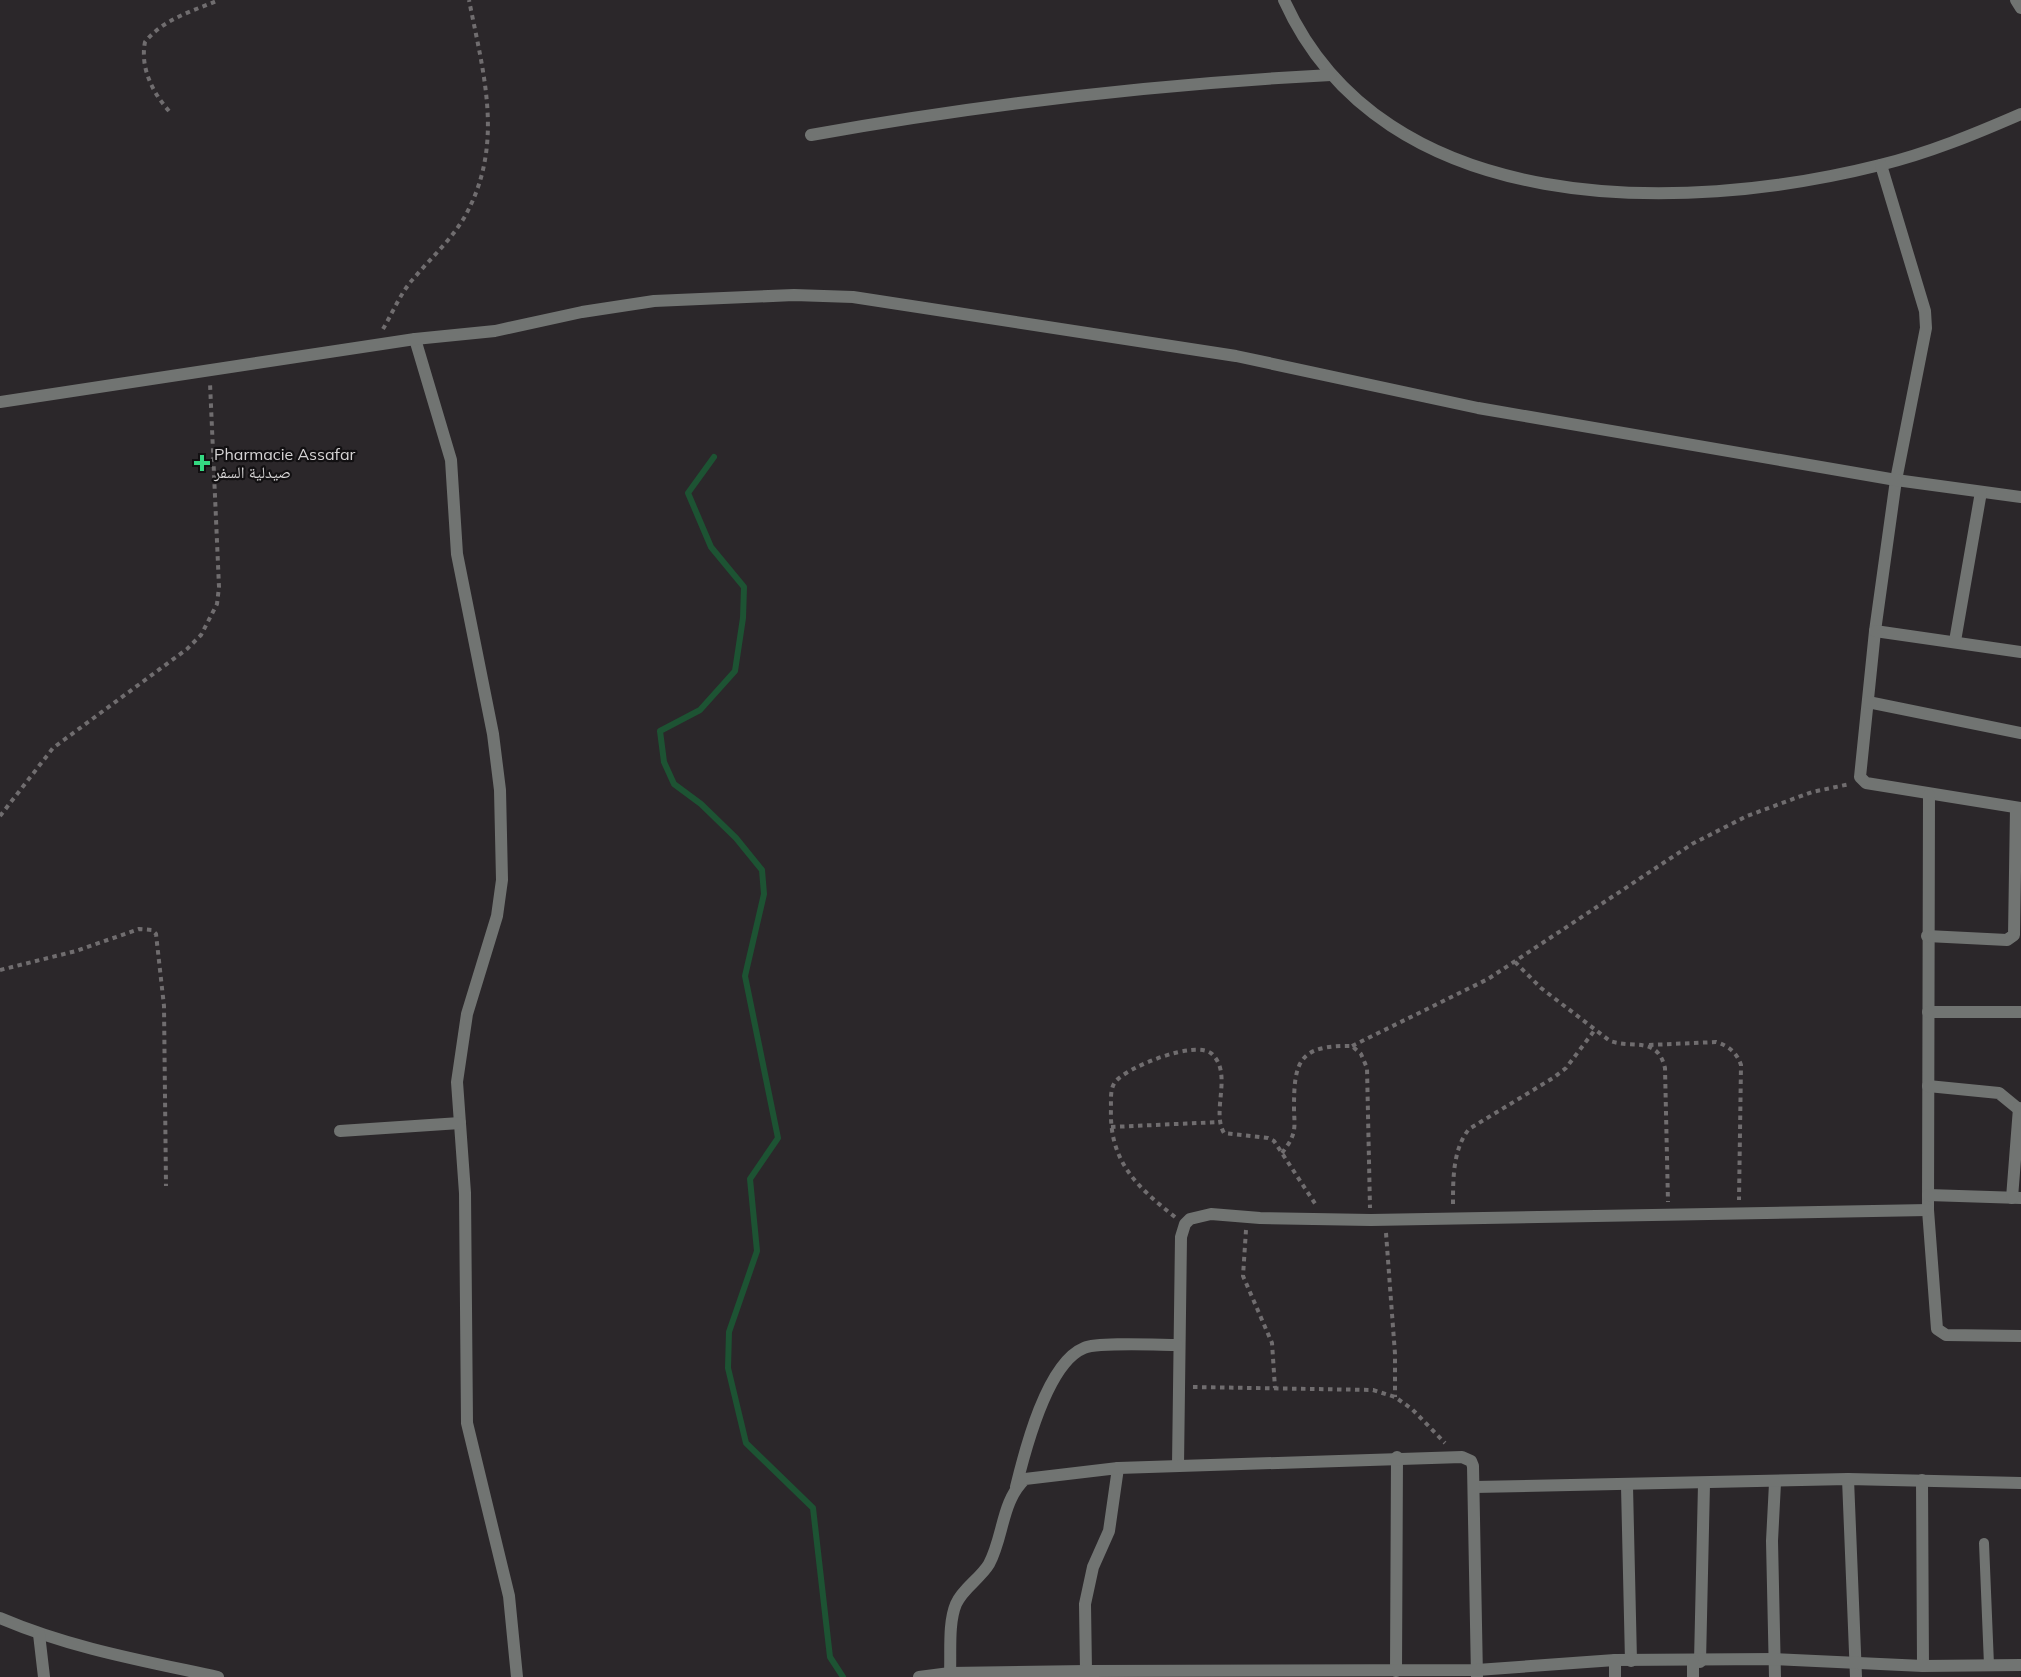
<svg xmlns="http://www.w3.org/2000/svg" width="2021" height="1677" viewBox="0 0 2021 1677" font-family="Mulish,'Noto Naskh Arabic',sans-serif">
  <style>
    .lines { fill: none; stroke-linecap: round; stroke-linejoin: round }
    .stream { stroke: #1d5333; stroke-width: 6 }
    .path { stroke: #706d6f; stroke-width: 4; stroke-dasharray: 4.5 4.5; stroke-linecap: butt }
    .service { stroke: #717472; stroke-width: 10 }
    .minor { stroke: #717472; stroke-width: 12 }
    .poi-dot { fill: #34d881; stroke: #121012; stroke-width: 2 }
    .labels { text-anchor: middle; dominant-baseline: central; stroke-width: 4.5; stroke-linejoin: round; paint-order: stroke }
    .poi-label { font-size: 16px; fill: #d6d4d5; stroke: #121012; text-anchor: start }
  </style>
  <rect width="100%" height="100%" fill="#2b272a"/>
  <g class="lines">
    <polyline class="stream" points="714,457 688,493 711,547 744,587 743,618 735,671 700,710 660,731 664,762 674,784 701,804 736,838 762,870 764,894 745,976 778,1138 750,1179 757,1251 729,1332 728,1368 746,1443 813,1508 830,1657 843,1677"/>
    <g class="path">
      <path d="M169,111c-17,-19 -29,-44 -24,-69 18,-23 48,-31 74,-42"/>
      <path d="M383,329c10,-17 18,-37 31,-51 17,-20 36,-37 50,-60 41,-72 20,-142 5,-218"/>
      <polyline points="0,816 53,748 187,649 201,635 217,604 219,587 210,383"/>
      <path d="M1515,962l26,26 69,53c25,8 47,-5 55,27l3,134"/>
      <polyline points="0,970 76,951 139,929 152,930 156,934 164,1006 166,1186"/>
      <path d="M1649,1045l67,-3c13,4 21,11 25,23l-2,135"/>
      <polyline points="1352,1046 1488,979 1692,844 1747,816 1812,792 1850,784"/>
      <polyline points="1111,1127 1220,1122"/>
      <path d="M1282,1153c4,-5 8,-11 10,-16 4,-9 2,-19 2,-29 0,-47 5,-63 58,-62l9,8 6,14 3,140"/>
      <path d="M1453,1204c0,-26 0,-55 16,-75l84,-51 13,-10 28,-37"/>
      <path d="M1175,1217c-39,-31 -66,-56 -64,-109 0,-8 -1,-19 4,-26 12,-15 81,-43 97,-28 21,20 -1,57 12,79l44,5 6,3 42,64"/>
      <polyline points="1246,1230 1243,1276 1272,1343 1275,1388"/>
      <polyline points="1386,1233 1395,1354 1395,1397"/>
      <polyline points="1193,1387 1373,1390 1395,1397 1412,1409 1445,1443"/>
    </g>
    <polyline class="service" points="1984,1543 1989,1665"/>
    <g class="minor">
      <path d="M1284,0c99,220 397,215 596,165 49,-12 95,-31 141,-51"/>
      <polyline points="2016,0 2021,8"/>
      <path d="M811,135c173,-31 344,-51 520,-60"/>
      <polyline points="1881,165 1925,311 1926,328 1896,480 1875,631 1860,777 1866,783 2021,808"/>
      <polyline points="415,339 451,460 457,554 493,734 500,790 502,880 497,916 467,1014 457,1082 465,1193 467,1423 509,1596 517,1677"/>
      <polyline points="0,402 415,339 495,331 582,312 654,301 794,295 853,297 1236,356 1478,408 1896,480 2021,497"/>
      <polyline points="1875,631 2021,652"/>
      <polyline points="1955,641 1981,492"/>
      <polyline points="1868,702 2021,733"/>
      <polyline points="1929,795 1928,1210 1937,1329 1946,1335 2021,1336"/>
      <polyline points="1927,936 2007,940 2014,935 2016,808"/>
      <polyline points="1928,1012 2021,1012"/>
      <polyline points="1928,1086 1999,1093 2021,1111"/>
      <polyline points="340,1131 460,1123"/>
      <polyline points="1928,1195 2021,1198"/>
      <polyline points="2012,1198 2019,1108"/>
      <polyline points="1178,1466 1181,1237 1185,1224 1190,1219 1211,1214 1260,1218 1371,1220 1928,1210"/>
      <polyline points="1848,1479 1856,1677"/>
      <polyline points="1922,1480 1923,1666"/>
      <polyline points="1775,1483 1772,1541 1775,1677"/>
      <polyline points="1627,1486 1631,1661"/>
      <path d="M1016,1487c9,-37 31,-124 68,-139 14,-6 75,-3 93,-3"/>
      <polyline points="1474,1487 1848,1479 2021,1483"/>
      <path d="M0,1618c70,30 144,43 218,59"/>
      <polyline points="39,1634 44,1677"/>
      <polyline points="1700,1662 1704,1484"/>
      <polyline points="1086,1671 1085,1604 1093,1567 1109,1531 1118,1468"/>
      <polyline points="1396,1671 1397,1457"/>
      <path d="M950,1673c1,-21 -2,-50 6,-69 7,-16 24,-25 33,-40 15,-28 12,-62 36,-85l93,-11 344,-11 9,4 2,5 4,211"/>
      <polyline points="919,1677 950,1673 1086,1671 1477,1670 1615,1660 1775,1659 1923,1666 2021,1665"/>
      <polyline points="1615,1677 1615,1660"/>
      <polyline points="1693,1677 1693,1661"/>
    </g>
  </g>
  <path class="poi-dot" d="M199 454h6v6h6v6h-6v6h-6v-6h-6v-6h6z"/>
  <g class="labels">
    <g class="poi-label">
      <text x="214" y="454">Pharmacie Assafar<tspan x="214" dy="18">صيدلية السفر</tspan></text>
    </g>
  </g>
</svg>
